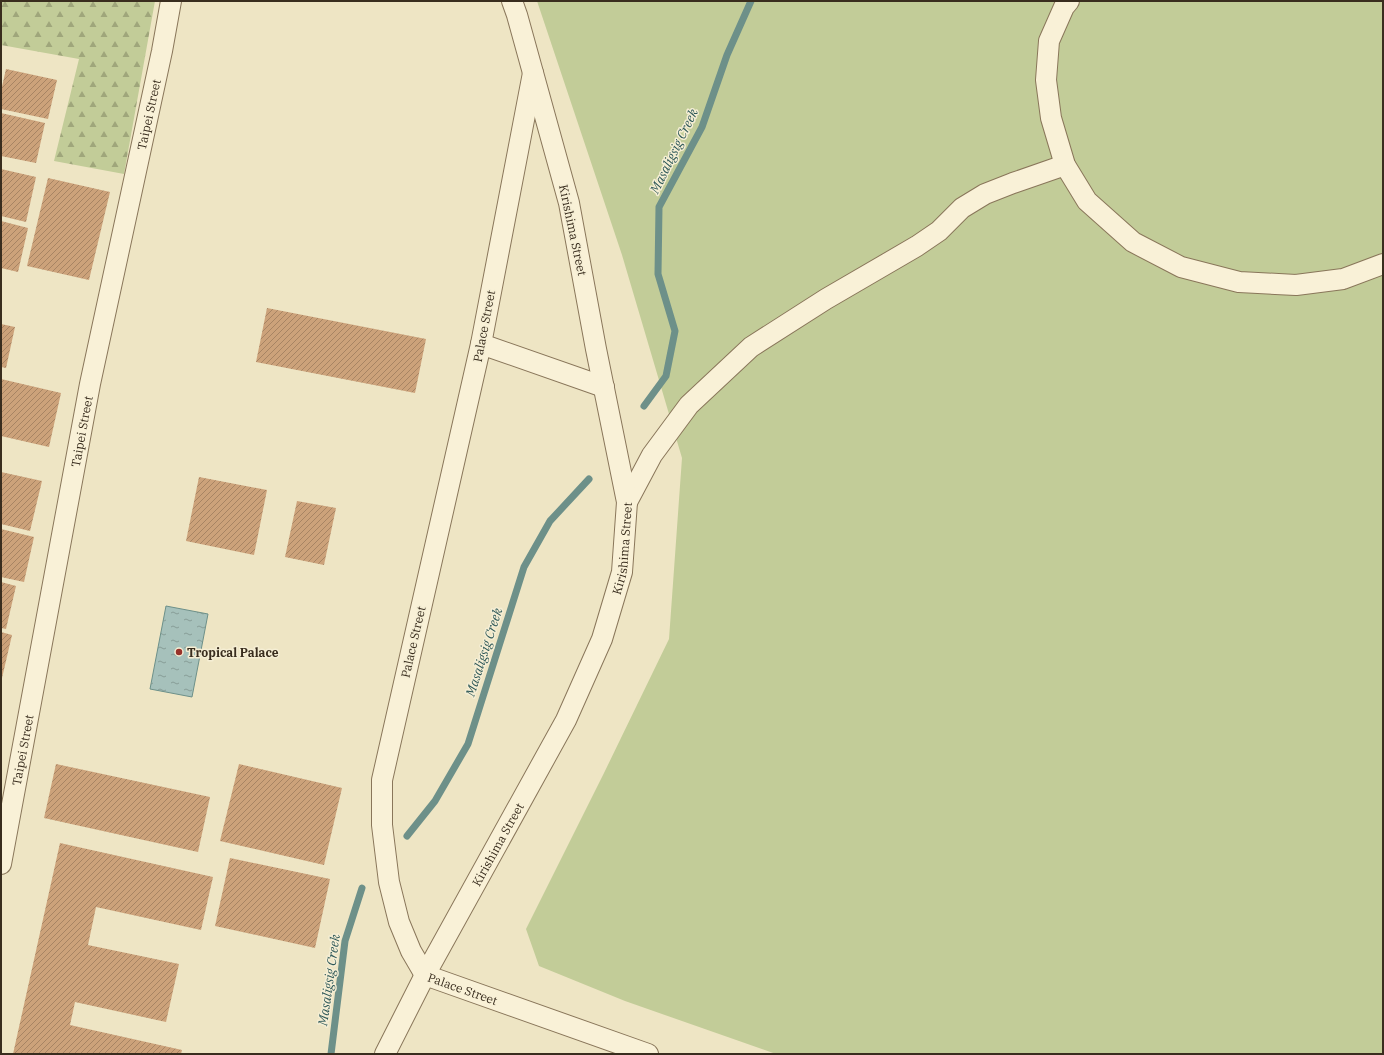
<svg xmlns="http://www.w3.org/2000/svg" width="1384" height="1055" viewBox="0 0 1384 1055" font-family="'IBM Plex Serif',serif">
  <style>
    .grass { fill: #c2cc98 }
    .forest { fill: url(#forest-firs) }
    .water { fill: url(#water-ripples); stroke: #6d9089 }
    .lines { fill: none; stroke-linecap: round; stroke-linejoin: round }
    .stream { stroke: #6d9089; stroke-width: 7 }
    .building { fill: url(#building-hatch) }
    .minor-casing { stroke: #89765a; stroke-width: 22 }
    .minor { stroke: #f9f1d7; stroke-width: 20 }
    .poi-dot { fill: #98322a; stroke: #f5eed4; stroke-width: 1.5 }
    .labels { text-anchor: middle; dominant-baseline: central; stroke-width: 3; stroke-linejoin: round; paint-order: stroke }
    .street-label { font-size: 12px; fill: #392d1e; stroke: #f5eed4 }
    .poi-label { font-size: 12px; font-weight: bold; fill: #392d1e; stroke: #f5eed4; text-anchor: start }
    .water-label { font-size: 13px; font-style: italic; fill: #2e5858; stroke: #f5eed4 }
  </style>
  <defs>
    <pattern id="forest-firs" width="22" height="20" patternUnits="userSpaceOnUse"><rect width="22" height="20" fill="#c2cc98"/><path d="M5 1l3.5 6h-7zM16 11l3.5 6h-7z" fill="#9fa67b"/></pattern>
    <pattern id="water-ripples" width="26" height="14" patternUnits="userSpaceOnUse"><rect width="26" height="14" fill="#a6c1bb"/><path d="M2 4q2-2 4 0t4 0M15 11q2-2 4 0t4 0" fill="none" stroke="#889d97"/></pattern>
    <pattern id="building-hatch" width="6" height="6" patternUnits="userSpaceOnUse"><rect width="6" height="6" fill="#cca27a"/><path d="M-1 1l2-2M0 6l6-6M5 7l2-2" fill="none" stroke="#a78463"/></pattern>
  </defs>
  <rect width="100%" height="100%" fill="#eee5c4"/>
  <polygon class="grass" points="537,1 1383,1 1383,1054 776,1054 625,1001 539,966 526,929 604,773 669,639 682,458 622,255"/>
  <polygon class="forest" points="1,1 155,1 124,174 54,161 79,59 1,45"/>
  <polygon class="water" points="166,606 208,614 192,697 150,689"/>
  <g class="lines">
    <g class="stream">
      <polyline points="644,406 666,376 675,331 658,274 659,207 702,127 727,55 751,1"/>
      <polyline points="407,836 435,801 468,744 524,567 550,521 589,479"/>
      <polyline points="331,1054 345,941 362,888"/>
    </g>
  </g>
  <g class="building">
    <polygon points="6,69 57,80 48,119 1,109 1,91"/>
    <polygon points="1,113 45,123 36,163 1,156"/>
    <polygon points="1,169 36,177 26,222 1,216"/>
    <polygon points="48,178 110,192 89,280 27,266"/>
    <polygon points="1,221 28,228 18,272 1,268"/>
    <polygon points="267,308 426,339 415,393 256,362"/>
    <polygon points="1,324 15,327 6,368 1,367"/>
    <polygon points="1,379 61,393 49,447 1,436"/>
    <polygon points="1,472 42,481 30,531 1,524"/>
    <polygon points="199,477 267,490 254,555 186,541"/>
    <polygon points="297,501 336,508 324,565 285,557"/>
    <polygon points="1,529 34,537 24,582 1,577"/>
    <polygon points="1,582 16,586 6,629 1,628"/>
    <polygon points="1,632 12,635 2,678 1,678"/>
    <polygon points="56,764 210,797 198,852 44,818"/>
    <polygon points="239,764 342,788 324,865 220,841"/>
    <polygon points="60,843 213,877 201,930 96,907 88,945 179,964 166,1022 75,1002 70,1025 182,1050 181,1054 13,1054"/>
    <polygon points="230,858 330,879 315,948 215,926"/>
  </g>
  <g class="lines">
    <g class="minor-casing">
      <g id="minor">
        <polyline points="1069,1 1064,7 1049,41 1046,80 1051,118 1065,165 1087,201 1133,242 1181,267 1239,282 1296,285 1343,279 1383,264"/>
        <path id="s1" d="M533,73l-52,271 -99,436v45l7,57 10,40 12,29 14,24 223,79"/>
        <polyline points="481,344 604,387"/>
        <polyline points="627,502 652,455 689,405 751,347 826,299 917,246 939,231 962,208 985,194 1013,183 1065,165"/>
        <path id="s2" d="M1,864l89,-480 72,-333 9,-50"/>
        <path id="s3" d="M385,1054l40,-79 141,-255 36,-81 20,-67 5,-70 -31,-153 -27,-146 -52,-188 -5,-14"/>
      </g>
    </g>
    <use href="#minor" class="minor"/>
  </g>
  <circle class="poi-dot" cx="179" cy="652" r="4"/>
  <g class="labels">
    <g class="street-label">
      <text stroke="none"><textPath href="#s2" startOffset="764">Taipei Street</textPath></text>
      <text transform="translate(573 230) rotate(78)">Kirishima Street</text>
      <text transform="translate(484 326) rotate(-79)">Palace Street</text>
      <text stroke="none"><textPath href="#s2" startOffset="440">Taipei Street</textPath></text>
      <text stroke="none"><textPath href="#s3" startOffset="562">Kirishima Street</textPath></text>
      <text transform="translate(413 642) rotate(-77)">Palace Street</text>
      <text stroke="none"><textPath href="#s2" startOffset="116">Taipei Street</textPath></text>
      <text stroke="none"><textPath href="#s3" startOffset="238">Kirishima Street</textPath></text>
      <text stroke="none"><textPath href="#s1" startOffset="966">Palace Street</textPath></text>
    </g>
    <g class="poi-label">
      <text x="187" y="652">Tropical Palace</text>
    </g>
    <g class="water-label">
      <text transform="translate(674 151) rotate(-64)">Masaligsig Creek</text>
      <text transform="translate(484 652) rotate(-72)">Masaligsig Creek</text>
      <text transform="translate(329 980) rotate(-82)">Masaligsig Creek</text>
    </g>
  </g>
  <rect width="1384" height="1055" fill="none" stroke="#392d1e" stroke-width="4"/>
</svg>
